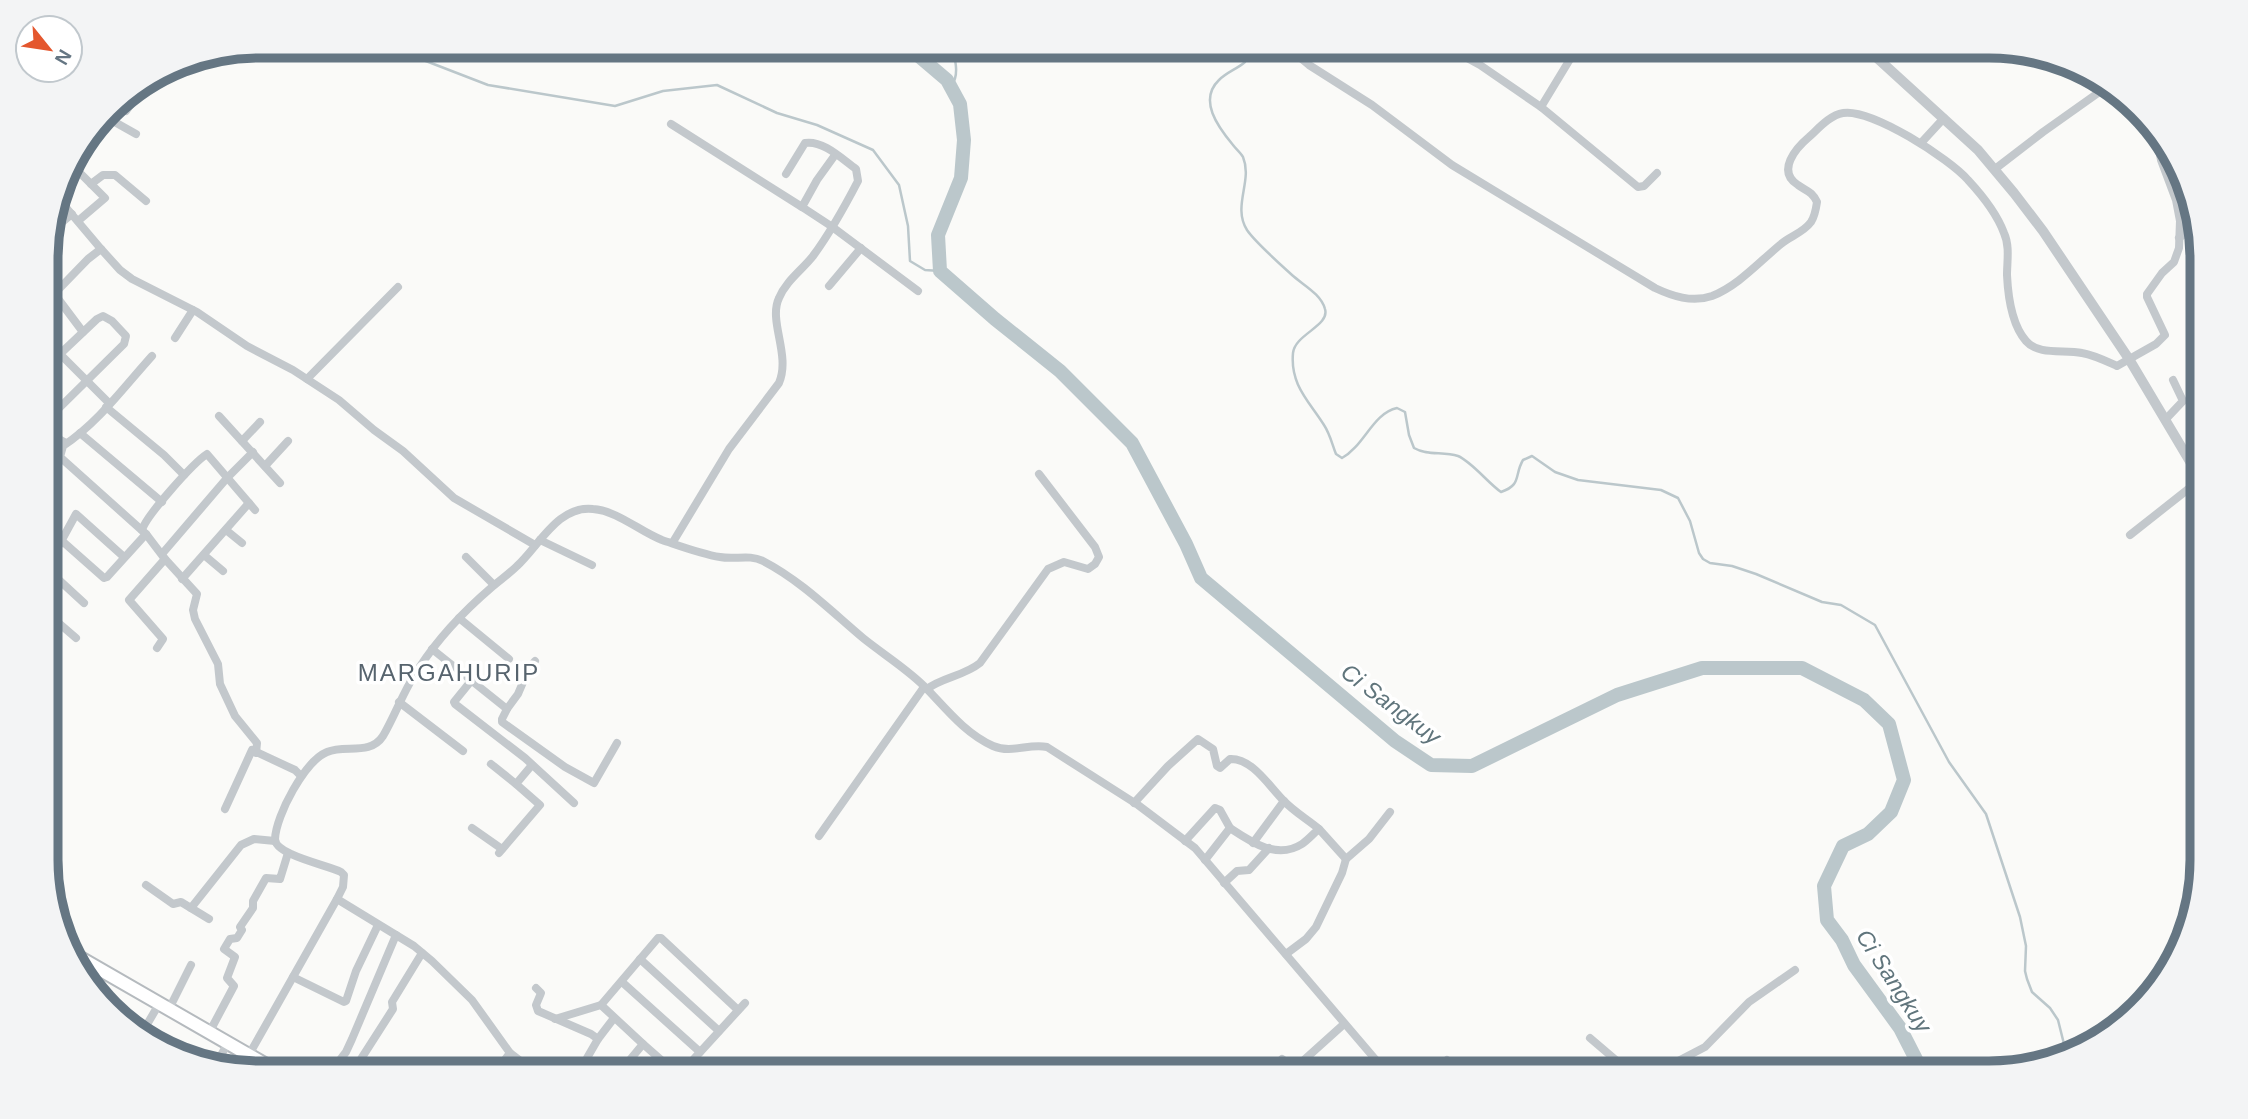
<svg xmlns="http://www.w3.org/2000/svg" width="2248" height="1119" viewBox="0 0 2248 1119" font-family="Helvetica,sans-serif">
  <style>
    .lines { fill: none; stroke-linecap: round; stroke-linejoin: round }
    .stream { stroke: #bbc7cb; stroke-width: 2.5 }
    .river { stroke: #bbc7cb; stroke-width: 14 }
    .primary-casing { stroke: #b5babe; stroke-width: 16 }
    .minor { stroke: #c3c8cc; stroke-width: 8 }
    .tertiary { stroke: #c3c8cc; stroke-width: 10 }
    .primary { stroke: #fff; stroke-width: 12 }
    .labels { text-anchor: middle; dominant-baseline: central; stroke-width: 7; stroke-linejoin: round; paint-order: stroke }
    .water-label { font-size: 23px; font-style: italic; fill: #60757c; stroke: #fff }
    .quarter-label { font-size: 24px; letter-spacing: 2px; fill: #57646e; stroke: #fff }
    .rim { fill: none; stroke: #657683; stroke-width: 9 }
  </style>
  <rect width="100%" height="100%" fill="#fafaf8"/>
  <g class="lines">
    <g class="stream">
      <polyline points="387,46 488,85 615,106 663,91 717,85 777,113 817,125 873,150 899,185 908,226 910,261 925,270 940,271"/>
      <path d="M1243,46l3,6 -1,10c-8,7 -18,10 -26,18 -21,20 -1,47 14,65 3,4 8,8 10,12 10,24 -11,49 4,73 8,12 33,34 45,45 11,10 29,19 33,34 5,17 -30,25 -32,44 -3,32 16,48 31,72 6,9 8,19 12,29l6,4c22,-12 31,-45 55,-50l8,4 4,23 5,13c14,8 29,3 44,8 14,6 30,27 43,36 21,-7 13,-17 22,-32l9,-4 23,16 23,8 83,10 17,8 12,23 9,32 4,6 7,4 22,3 24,8 66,28 19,3 34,20 74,137 37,52 34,103 6,29 -1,25 2,8 5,13 18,16 8,12 8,32"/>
      <path d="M951,87c9,-13 4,-27 1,-41"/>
    </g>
    <polyline class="river" points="907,46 947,80 960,104 964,140 961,178 938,235 940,271 995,319 1060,371 1132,443 1186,544 1201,578 1395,741 1431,765 1472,766 1617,695 1702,668 1802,668 1864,700 1889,724 1904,780 1891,812 1868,834 1843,846 1824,886 1827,920 1842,940 1854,965 1900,1028 1923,1073"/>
    <g class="primary-casing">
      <polyline id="primary" points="75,955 280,1073"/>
    </g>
    <g class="minor">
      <path d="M1286,46l23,19 63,40 80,60 203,123c17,8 37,15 57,8 26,-10 47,-34 69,-52 9,-8 22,-11 30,-22 4,-6 5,-13 6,-20 -5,-11 -11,-11 -19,-17 -22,-14 -2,-37 11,-48 9,-8 21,-22 34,-24 28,-5 107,46 125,67 13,14 29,34 36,53 6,13 3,29 3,42 1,21 5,50 19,66 13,15 38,8 56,12 12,2 24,8 35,13l39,-22 9,-9 -18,-38v-3l15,-21 12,-11 5,-14 1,-27 -4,-21 -15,-40 -3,-15 2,-13"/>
      <polyline points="1445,46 1480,65 1541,107 1578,46"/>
      <polyline points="123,95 133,102"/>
      <polyline points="1541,107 1638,187 1644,186 1657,173"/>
      <polyline points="126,111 145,84 153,77"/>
      <polyline points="104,116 136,134"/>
      <polyline points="671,124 802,207"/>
      <polyline points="1921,143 1944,118"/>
      <polyline points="835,155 817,180 802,207 831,226 918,291"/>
      <polyline points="69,162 105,198 78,221"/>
      <polyline points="1995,169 2043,132 2098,93 2104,85"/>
      <polyline points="91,184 103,175 115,175 146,201"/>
      <polyline points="58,198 101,249 120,270 132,279 197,312 247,346 293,370 339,400 374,430 403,451 454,498 535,545"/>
      <polyline points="49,233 72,214"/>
      <polyline points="2179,238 2198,223"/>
      <polyline points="829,286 861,248"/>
      <polyline points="83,332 56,296 56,292 88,259 101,249"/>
      <polyline points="175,338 193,310"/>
      <path d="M152,356c-28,31 -54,67 -89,90l-3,11 86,77 19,25 32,35 -4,16 2,9 23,45 2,20 15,32 22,27 -1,10"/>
      <polyline points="46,369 60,354 109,403"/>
      <polyline points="307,379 398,287"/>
      <polyline points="106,407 164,455 184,475"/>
      <polyline points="219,416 280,483"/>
      <polyline points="2165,420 2183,401 2173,380"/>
      <polyline points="46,421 124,344 126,336 112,321 103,316 97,319 60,354 47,338"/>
      <polyline points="46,432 66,443"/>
      <polyline points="80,433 162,502"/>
      <polyline points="242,441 260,422"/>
      <polyline points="265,466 288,441"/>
      <path d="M142,530c4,-14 51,-67 65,-76l48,56"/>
      <polyline points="226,530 242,543"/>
      <polyline points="2130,535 2201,479"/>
      <polyline points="61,540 104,578 107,577 146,534"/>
      <polyline points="540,540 592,565"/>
      <path d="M673,542l56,-93 50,-66c12,-28 -11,-62 0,-85 7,-17 23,-28 34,-42 17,-23 32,-50 45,-75l-2,-12c-14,-10 -33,-29 -51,-26l-19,31"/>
      <polyline points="162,554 227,478 253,452"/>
      <polyline points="204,555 223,571"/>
      <polyline points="466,557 494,585"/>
      <polyline points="47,567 76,514 124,557"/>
      <polyline points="47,569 84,603"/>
      <polyline points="182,579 249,503"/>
      <polyline points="47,613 76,638"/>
      <polyline points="459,618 509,659"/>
      <polyline points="47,632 55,620"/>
      <polyline points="157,648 163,639 129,600 165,559"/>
      <polyline points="432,649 507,709 502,719 502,722 565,767 594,783 617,743"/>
      <polyline points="471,681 454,702 455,704 525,758 574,803"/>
      <path d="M927,689c16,-12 37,-13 53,-26l68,-94 16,-7 24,7 7,-5 4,-7 -4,-10 -56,-73"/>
      <polyline points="399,702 463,751"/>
      <polyline points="507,709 518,694 529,668 535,661"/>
      <polyline points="491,764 516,784"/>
      <path d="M1134,803l34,-37 30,-27 15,10 4,17 3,2 10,-9c22,-1 39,27 53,41 10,11 24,19 36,29"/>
      <polyline points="225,809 252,750 295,770 301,776"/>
      <polyline points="472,828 502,849"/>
      <polyline points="819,836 924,687"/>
      <polyline points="1185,841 1215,808 1220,810 1230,828"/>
      <polyline points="1253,843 1284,801"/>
      <polyline points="499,853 540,805 516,784 532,765"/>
      <path d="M1205,860l25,-32c21,14 47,32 72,16 6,-4 12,-11 17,-15l27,30"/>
      <polyline points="1224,883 1237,871 1249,870 1269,848"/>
      <polyline points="146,885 173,904 181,902 209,919"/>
      <polyline points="337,899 414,946 432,961 472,1000 510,1053 536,1073"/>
      <polyline points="191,908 241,845 254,839 275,841"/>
      <polyline points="1286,954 1306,939 1316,927 1342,873 1346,859 1369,839 1390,812"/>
      <polyline points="640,959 719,1031"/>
      <polyline points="293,977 344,1002 346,1001 356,971 378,925"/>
      <polyline points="622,982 700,1052"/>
      <polyline points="536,988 541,993 536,1005 538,1011 591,1034 598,1039 587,1058 608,1073"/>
      <polyline points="601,1005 658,938 661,938 738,1010"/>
      <polyline points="169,1009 191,965"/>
      <polyline points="555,1019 601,1005 643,1044"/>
      <polyline points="142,1033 159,1004"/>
      <polyline points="209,1033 234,986 227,978 235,957 224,949 230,939 237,938 242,930 240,927 253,908 253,901 266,878 280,879 288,853"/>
      <polyline points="1590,1038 1631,1073"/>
      <polyline points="598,1039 614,1018"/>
      <polyline points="1282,1059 1300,1073"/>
      <polyline points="216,1064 228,1043"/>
      <path d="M241,1069l96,-170 6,-12 1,-12 -3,-3c-14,-7 -66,-17 -66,-33 1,-24 30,-78 52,-87 18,-8 43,4 56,-16 13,-22 21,-47 36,-68 20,-31 45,-57 73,-81 8,-7 17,-13 25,-21 22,-20 41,-61 76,-57 25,2 46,22 69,31 18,6 39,14 58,17 15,3 29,-3 43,4 37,19 68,50 100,77 21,17 46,32 64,51 20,21 39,45 66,57 19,8 36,-3 54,1l91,58 57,43 192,225"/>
      <polyline points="1294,1069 1344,1024"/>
      <polyline points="330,1073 346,1052 352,1039 396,935"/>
      <polyline points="352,1073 393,1009 392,1002 422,953"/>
      <polyline points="495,1073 510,1053"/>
      <polyline points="619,1073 643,1044 676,1073"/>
      <polyline points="681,1073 745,1003"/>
      <polyline points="1361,1073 1377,1061"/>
      <polyline points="1433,1073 1447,1060"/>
      <polyline points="1663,1073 1680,1060 1705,1047 1749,1002 1795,970"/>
    </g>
    <polyline class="tertiary" points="1864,46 1978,150 2014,193 2043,231 2129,359 2201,480"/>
    <use href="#primary" class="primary"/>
  </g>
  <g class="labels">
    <g class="water-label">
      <text transform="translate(1391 704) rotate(37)">Ci Sangkuy</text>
      <text transform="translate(1894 981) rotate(57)">Ci Sangkuy</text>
    </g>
    <g class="quarter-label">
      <text x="449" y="672">MARGAHURIP</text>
    </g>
  </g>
  <path d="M0 0H2248V1119H0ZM259 58H1989A201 201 0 0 1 2190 259V860A201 201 0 0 1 1989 1061H259A201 201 0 0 1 58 860V259A201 201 0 0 1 259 58Z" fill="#f3f4f5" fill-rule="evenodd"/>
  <path class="rim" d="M259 58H1989A201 201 0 0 1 2190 259V860A201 201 0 0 1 1989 1061H259A201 201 0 0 1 58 860V259A201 201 0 0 1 259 58Z"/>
  <g transform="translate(49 49) rotate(120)"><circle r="33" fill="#ffffff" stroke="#c1c8cd" stroke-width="2"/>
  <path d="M0-5L12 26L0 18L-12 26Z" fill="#e4572e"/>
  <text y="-10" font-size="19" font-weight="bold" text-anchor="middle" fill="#657683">N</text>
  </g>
</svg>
